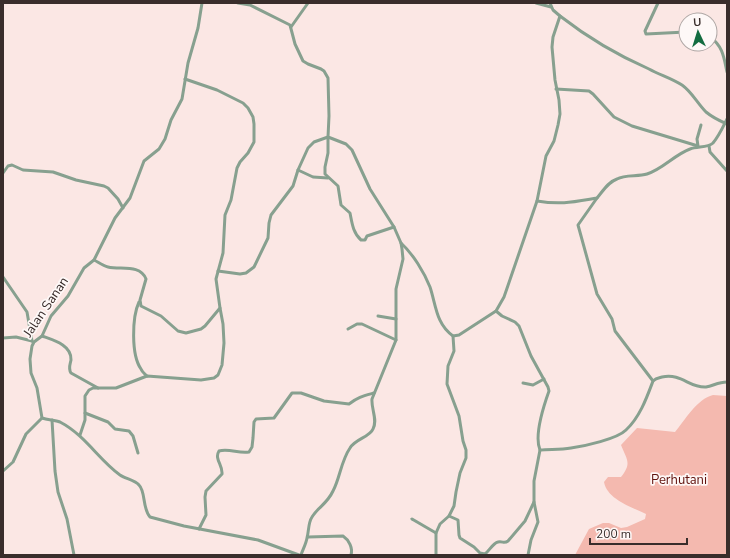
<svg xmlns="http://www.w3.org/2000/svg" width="730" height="558" viewBox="0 0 730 558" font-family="'Nunito Sans',sans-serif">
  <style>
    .green { fill: #f4b9af }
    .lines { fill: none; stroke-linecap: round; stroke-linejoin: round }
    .minor { stroke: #87a08f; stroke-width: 3 }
    .labels { text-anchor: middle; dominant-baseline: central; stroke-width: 3.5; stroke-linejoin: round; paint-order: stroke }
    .street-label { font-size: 13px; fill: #392d2b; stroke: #fef8f7 }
    .park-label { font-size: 13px; fill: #61120d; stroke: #fef8f7 }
  </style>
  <rect width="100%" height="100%" fill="#fbe7e4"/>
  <path class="green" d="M713,395l14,1v159h-152l14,-26 14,-6h6l12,5 6,-1 18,-8 1,-5c-15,-7 -39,-15 -42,-32l4,-5h13c11,-14 6,-17 0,-32l16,-17 38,4c10,-12 22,-33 38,-37z"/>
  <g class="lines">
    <g class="minor">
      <path d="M202,3l-4,25 -10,35 -6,36 -11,21 -6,19 -6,10 -15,12 -14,37 -15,20 -21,42 -10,8 -16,28 -17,20 -9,20 -8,6 -2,4 -2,13 1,14 6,15 5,30c6,2 13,2 18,4 25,13 39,38 60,53 6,4 15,5 19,10 7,7 3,23 11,32l34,9 74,14 41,15"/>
      <path d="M238,3l12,2 40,20 5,19 8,17 5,3 13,5 3,2 4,7 1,38 -1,21 18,7 6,6 18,39 24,38 7,16 1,6 1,10 -7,30v51l-24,59c-1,10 6,21 1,30 -3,8 -18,10 -23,19 -9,13 -10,30 -17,43 -6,13 -15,16 -21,26 -4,6 -3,14 -5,21 -1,6 -4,11 -6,17"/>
      <polyline points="536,3 551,7"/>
      <polyline points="658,3 645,31 646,34 686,32"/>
      <path d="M560,16c27,21 57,39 89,53 11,6 22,9 33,16 10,7 15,18 24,27 6,5 14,9 21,12"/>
      <polyline points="291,27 308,3"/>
      <path d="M710,37c13,9 14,21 17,35"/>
      <polyline points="556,89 589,91 593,94 614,117 632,126 698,146 697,139 701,125"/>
      <polyline points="709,146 710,152 727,171"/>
      <polyline points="298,170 313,177 328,178"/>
      <polyline points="3,173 8,166 12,165 23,170 53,172 76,180 104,186 108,188 118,199 123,208"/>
      <path d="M537,201c24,4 36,1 60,-3 6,-7 11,-16 20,-19 8,-5 21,-2 30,-5 16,-5 27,-19 43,-25 7,-3 18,-1 23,-6 6,-7 10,-16 14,-24"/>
      <path d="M401,243c12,11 23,29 29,44 6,18 6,37 23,49l1,15 -6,15 -1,18 12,32 4,25 3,9v8l-6,15 -4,19 -2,14 -5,10 -9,8 -4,9v22"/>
      <path d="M94,260c4,2 9,6 14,7 13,3 32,-3 38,12l-6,21 1,6 20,10 17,15 8,2 15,-4 4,-3 15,-18 -4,-29 7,-26 2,-38 6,-15 6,-32 3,-6 8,-9 6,-11v-18l-1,-7 -5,-9 -5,-5 -26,-13 -32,-11"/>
      <path d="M218,271l22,3 6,-1 8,-6 14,-29 1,-15 2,-8 22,-29 5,-16 10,-22 6,-6 14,-5v16l-3,14v7l13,12 3,19 9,8c2,10 3,20 11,27h4l2,-4 27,-9"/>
      <polyline points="3,277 27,312 32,341"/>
      <path d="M139,302c-7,15 -8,53 2,67 1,3 4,5 6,7"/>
      <polyline points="378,316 396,319"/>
      <polyline points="348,329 357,324 362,324 396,340"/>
      <path d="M42,336c11,4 30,9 29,24 -1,5 -3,8 0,13l27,15"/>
      <polyline points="453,336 459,335 496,311 504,297 537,201 546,156 554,141 558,125 560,114 559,100 555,80 552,47 553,37 560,16 553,10 550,3"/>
      <polyline points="3,338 16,337 32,341"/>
      <path d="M653,381c3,-3 5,-3 9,-4 20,-4 27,11 44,10 7,-1 12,-5 21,-5"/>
      <polyline points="523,383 533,385 544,379"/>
      <polyline points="85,413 108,422 115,429 129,431 133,436 138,453"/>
      <polyline points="52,420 55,471 58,492 67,519 74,555"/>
      <polyline points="80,435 85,420 85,396 89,390 93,388 116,388 147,376 201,380 214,378 218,375 222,365 224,343 223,324 220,308"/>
      <path d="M540,450c10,-1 20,0 31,-2 14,-2 46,-9 55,-18 14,-13 21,-33 27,-49l-38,-50 -3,-12 -15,-25 -19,-69 19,-27"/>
      <polyline points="3,471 13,462 26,434 42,418"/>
      <path d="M449,516l9,4 1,15 1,3 14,9 6,6 5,1c4,-3 8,-11 13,-12 5,-1 6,2 10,-1l17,-20 9,-19v-21l6,-31c-6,-14 4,-45 9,-59l-1,-4 -17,-31 -12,-30 -4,-4 -13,-6 -6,-5"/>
      <polyline points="412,519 436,533"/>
      <path d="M199,529l7,-14 -1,-18 1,-6 16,-17c1,-9 -8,-15 -3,-23 10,-3 20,3 30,1l3,-5 1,-9 1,-16 2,-3 18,-1 18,-25h9l23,8 25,3c9,-7 14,-8 25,-11"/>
      <path d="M308,537l35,-1c6,4 10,12 8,19"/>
      <polyline points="528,555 531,540 538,522 534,502"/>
    </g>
  </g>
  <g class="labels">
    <g class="street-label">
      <text transform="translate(46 307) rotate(-56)">Jalan Sanan</text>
    </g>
    <g class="park-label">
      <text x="679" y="480">Perhutani</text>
    </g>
  </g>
  <rect width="730" height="558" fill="none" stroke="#392d2b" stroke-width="8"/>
  <g transform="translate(698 32) rotate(356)"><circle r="19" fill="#fef8f7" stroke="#afa7a5"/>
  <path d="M0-3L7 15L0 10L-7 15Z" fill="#136c40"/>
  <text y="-6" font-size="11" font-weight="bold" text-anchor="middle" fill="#392d2b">U</text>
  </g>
  <path d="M590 538v6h97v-6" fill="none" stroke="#392d2b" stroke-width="2"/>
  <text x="596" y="538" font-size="12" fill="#392d2b" stroke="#fef8f7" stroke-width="3" paint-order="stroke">200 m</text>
</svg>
